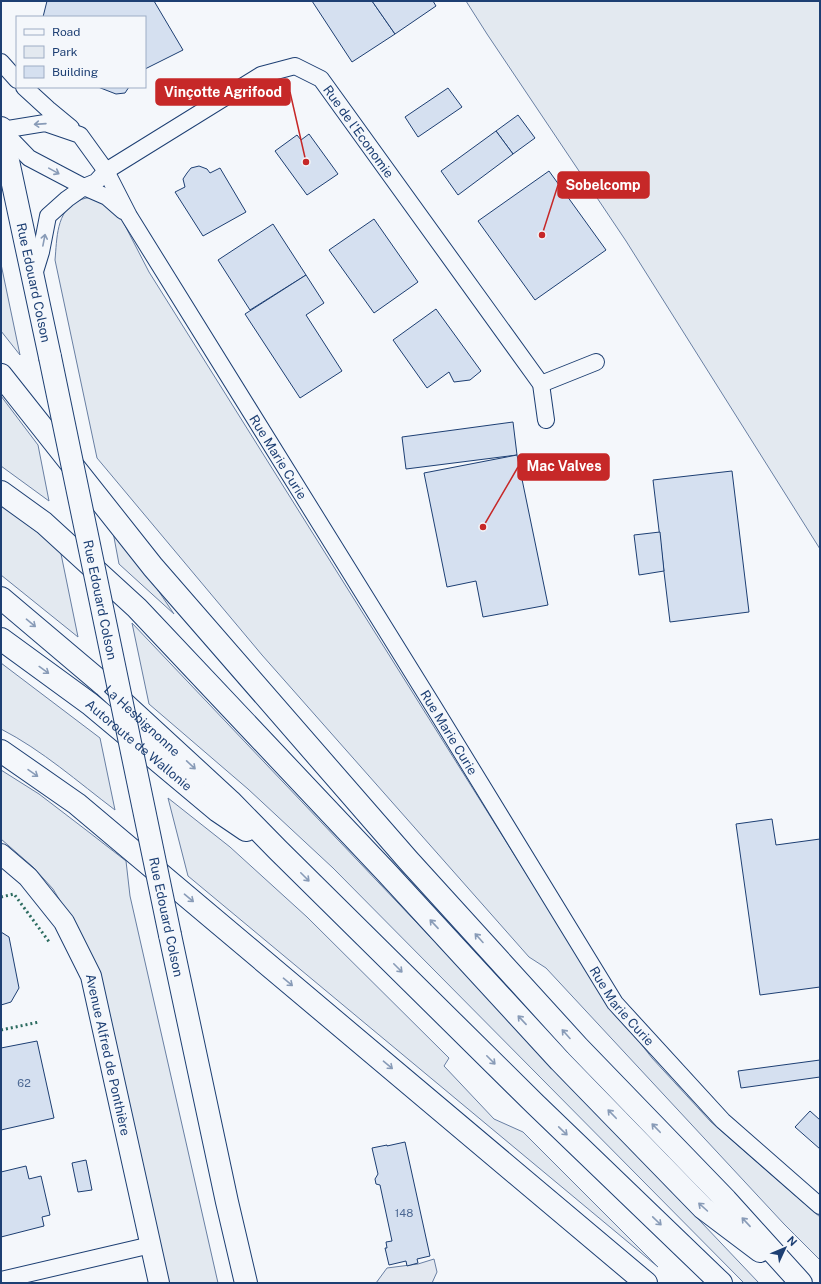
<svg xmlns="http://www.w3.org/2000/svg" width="821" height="1284" viewBox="0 0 821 1284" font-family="'Public Sans',sans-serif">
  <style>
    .green { fill: #e3e9f0; stroke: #687fa3 }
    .parking { fill: #e3e8f0; stroke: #687fa3 }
    .building { fill: #d5e0f0; stroke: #1d3f73 }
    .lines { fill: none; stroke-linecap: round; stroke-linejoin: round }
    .minor-casing { stroke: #1d3f73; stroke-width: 18 }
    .tertiary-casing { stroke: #1d3f73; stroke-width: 22 }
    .primary-casing { stroke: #1d3f73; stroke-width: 24 }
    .motorway-casing { stroke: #1d3f73; stroke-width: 24 }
    .minor { stroke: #f4f7fb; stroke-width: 16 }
    .tertiary { stroke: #f4f7fb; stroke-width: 20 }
    .primary { stroke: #f4f7fb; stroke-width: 22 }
    .motorway { stroke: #f4f7fb; stroke-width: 22 }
    .primary-bridge-casing { stroke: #1d3f73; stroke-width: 24; stroke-linecap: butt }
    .primary-bridge { stroke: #f4f7fb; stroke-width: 22 }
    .hedge { stroke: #2c6c60; stroke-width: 3; stroke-dasharray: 2 3; stroke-linecap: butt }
    .oneway { stroke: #889bb7 }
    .labels { text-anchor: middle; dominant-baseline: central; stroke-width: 3; stroke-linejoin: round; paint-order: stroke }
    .number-label { font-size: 11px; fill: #4b6792 }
    .street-label { font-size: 13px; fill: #1d3f73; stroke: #f4f7fb }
    .leader { fill: none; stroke: #c62828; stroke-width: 1.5 }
    .callout-dot { fill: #c62828; stroke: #f4f7fb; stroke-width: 1.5 }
    .callout { fill: #c62828; stroke: #c62828; stroke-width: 1.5 }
    .callout-label { font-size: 14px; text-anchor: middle; font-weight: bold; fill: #fff }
  </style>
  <rect width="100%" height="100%" fill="#f4f7fb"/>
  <g class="green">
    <polygon points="466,1 820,1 820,549 626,241 487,34"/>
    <path d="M94,196l24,16 31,60 452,721 51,65 59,64 109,95v43l-36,-36 -238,-256 -17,-11 -267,-302 -165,-197 -42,-198c2,-21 1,-49 23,-59 5,-3 11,-3 16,-5z"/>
    <polygon points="1,264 20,355 1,331"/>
    <polygon points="1,396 38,445 49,501 1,466"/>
    <polygon points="1,505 60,549 78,637 1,575"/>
    <polygon points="113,532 135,556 174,614 119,564"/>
    <polygon points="132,623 759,1283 744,1283 333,868 248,789 149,704"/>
    <path d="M1,663l99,75 15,72c-37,-28 -73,-60 -114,-81z"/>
    <polygon points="1,770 39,794 90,833 126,861 130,896 218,1283 169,1283 81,935 53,889 33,867 1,839"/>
    <polygon points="168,798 230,847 307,917 449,1058 444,1066 494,1119 523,1132 658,1267 188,876"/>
  </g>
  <polygon class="parking" points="434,1259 437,1272 432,1283 376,1283 387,1268 418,1264"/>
  <g class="building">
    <polygon points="47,1 154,1 183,50 145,69 145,17 43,17"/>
    <polygon points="312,1 372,1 395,34 352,62"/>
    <polygon points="372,1 433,1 436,6 395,34"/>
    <polygon points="98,87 129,87 125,93 116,94"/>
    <polygon points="448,88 462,107 418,137 405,117"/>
    <polygon points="518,115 535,138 513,154 496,131"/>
    <polygon points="496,131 513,154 458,195 441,171"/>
    <polygon points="309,134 338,174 307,195 275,151 297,135 301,140"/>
    <polygon points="199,166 207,169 210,173 220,168 246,212 203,236 175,192 185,187 183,179 187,173 191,168"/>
    <polygon points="549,171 606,250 535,300 478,221"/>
    <polygon points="374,219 418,282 374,313 329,250"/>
    <polygon points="273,224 306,275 250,310 218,260"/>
    <polygon points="306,275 324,303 306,315 342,371 300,398 245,314"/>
    <polygon points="436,309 481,371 470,380 454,382 449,372 427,388 393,340"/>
    <polygon points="513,422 517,455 406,469 402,437"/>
    <polygon points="517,455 548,605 483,617 476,581 447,587 424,473"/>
    <polygon points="732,471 749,612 670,622 653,480"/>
    <polygon points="660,532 664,571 639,575 634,535"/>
    <polygon points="772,819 776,845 820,839 820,987 760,995 736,824"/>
    <polygon points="1,932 9,937 19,988 11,1002 1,1005"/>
    <polygon points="37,1041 54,1118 1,1130 1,1048"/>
    <polygon points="820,1060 820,1077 741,1088 738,1071"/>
    <polygon points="810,1111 820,1120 820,1149 795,1127"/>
    <polygon points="405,1142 430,1256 417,1259 418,1263 407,1266 406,1261 389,1265 385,1248 387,1248 386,1242 392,1241 380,1185 376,1184 375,1179 378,1174 372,1148 387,1145 387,1146"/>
    <polygon points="86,1160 92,1190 78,1192 72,1163"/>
    <polygon points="26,1166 29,1179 41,1176 50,1215 42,1217 44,1226 1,1237 1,1172"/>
  </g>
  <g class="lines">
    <g class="minor-casing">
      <g id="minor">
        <polyline points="1,62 17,80"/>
        <polyline points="24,87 48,109 71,128"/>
        <path id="s1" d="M2,130l43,-7 35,12 26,36 23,45 306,493 180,294 108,118 97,85"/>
        <path id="s2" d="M2,130l27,28 55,29 12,-5 10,-11 155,-96 34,-9 26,13 220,305 5,36"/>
        <polyline points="33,278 41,252 48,216 67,199 84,187 107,197 123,211"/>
        <polyline points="541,384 596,362"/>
        <polyline points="1,1280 151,1245"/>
      </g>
    </g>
    <g class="tertiary-casing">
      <g id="tertiary">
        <path id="s3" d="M1,854l27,23 36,45 27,54 68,307"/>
      </g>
    </g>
    <g class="primary-casing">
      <g id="primary">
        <path id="s4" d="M1,128l49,229"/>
        <polyline points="170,935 227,1202 246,1283"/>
      </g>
    </g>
    <g class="motorway-casing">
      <g id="motorway">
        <polyline points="1,375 153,567 408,860 578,1047 726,1200 801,1283"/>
        <polyline points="1,492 44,523 137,608 387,873 560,1061 703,1208 760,1251"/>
        <path id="s5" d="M1,598l103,87 126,116 48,49 257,254 186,179"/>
        <path id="s6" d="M1,639l89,65 128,107 28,19"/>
        <polyline points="1,751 77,804 646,1283"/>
      </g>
    </g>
    <use href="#minor" class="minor"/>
    <use href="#tertiary" class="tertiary"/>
    <use href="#primary" class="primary"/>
    <use href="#motorway" class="motorway"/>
    <g class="primary-bridge-casing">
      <g id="primary-bridge">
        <path id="s7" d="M50,357l120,578"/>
      </g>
    </g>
    <use href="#primary-bridge" class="primary-bridge"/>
    <g class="hedge">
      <polyline points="1,897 14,894 50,943"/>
      <polyline points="1,1030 39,1022"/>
    </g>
  </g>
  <defs><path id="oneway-shaft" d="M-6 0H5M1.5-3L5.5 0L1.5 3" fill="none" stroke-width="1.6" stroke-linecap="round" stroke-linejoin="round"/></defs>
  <g class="oneway">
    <use href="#oneway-shaft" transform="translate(40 124) rotate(176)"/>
    <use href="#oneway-shaft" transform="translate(54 171) rotate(29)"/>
    <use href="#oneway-shaft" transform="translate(44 240) rotate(-79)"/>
    <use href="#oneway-shaft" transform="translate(31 623) rotate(40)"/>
    <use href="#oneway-shaft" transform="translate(44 670) rotate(36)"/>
    <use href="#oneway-shaft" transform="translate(191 765) rotate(43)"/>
    <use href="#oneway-shaft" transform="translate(33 773) rotate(35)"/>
    <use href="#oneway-shaft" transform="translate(305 877) rotate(45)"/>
    <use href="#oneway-shaft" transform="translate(189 898) rotate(40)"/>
    <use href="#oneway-shaft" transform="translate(434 924) rotate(-133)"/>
    <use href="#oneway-shaft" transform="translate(479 938) rotate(-132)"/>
    <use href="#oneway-shaft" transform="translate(398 968) rotate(45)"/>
    <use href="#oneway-shaft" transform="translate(288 982) rotate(40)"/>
    <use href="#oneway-shaft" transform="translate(522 1020) rotate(-133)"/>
    <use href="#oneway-shaft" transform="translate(566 1034) rotate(-132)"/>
    <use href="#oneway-shaft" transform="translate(491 1060) rotate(45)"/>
    <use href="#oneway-shaft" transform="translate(388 1065) rotate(40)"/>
    <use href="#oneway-shaft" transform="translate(612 1114) rotate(-134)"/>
    <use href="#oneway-shaft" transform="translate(656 1128) rotate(-134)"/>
    <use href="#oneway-shaft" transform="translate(563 1131) rotate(44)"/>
    <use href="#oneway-shaft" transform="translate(703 1207) rotate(-138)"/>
    <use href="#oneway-shaft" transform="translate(657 1221) rotate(44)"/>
    <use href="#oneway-shaft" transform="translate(746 1222) rotate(-133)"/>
  </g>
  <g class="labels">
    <g class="number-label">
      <text x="24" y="1083">62</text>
      <text x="404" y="1213">148</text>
    </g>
    <g class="street-label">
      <text stroke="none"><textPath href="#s2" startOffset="440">Rue de l'Economie</textPath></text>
      <text stroke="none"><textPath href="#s4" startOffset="158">Rue Edouard Colson</textPath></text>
      <text stroke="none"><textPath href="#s1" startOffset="459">Rue Marie Curie</textPath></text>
      <text stroke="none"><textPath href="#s7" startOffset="248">Rue Edouard Colson</textPath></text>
      <text stroke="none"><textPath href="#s5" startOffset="187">La Hesbignonne</textPath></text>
      <text stroke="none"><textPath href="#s1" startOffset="783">Rue Marie Curie</textPath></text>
      <text stroke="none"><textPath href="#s6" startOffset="174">Autoroute de Wallonie</textPath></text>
      <text transform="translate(166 917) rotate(78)">Rue Edouard Colson</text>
      <text stroke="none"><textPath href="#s1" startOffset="1107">Rue Marie Curie</textPath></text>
      <text stroke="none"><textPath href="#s3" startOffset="234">Avenue Alfred de Ponthière</textPath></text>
    </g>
  </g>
  <path class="leader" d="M306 162L290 92M542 235L558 185M483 527L518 467"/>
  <g class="callout-dot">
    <circle cx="306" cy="162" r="4"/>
    <circle cx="542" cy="235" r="4"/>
    <circle cx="483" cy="527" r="4"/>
  </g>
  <g class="callout">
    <rect x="156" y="79" width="134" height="26" rx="4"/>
    <rect x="558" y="172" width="91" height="26" rx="4"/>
    <rect x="518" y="454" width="91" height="26" rx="4"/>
  </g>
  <g class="callout-label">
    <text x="223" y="97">Vinçotte Agrifood</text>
    <text x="603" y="190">Sobelcomp</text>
    <text x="564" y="471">Mac Valves</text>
  </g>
  <rect width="821" height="1284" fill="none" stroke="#1d3f73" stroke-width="4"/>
  <rect x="16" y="16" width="130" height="72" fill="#f4f7fb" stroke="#9eadc5"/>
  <rect x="24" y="29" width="20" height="6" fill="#f4f7fb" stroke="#9eadc5"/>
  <text x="52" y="36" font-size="12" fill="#1d3f73">Road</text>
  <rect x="24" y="46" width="20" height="12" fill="#e3e9f0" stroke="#9eadc5"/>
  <text x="52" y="56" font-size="12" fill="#1d3f73">Park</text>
  <rect x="24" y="66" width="20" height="12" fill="#d5e0f0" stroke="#9eadc5"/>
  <text x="52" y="76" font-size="12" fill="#1d3f73">Building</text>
  <g transform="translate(785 1248) rotate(46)" stroke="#f4f7fb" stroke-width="3" paint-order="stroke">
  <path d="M0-3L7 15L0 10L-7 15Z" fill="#1d3f73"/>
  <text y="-6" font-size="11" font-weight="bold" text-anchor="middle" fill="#1d3f73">N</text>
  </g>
</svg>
